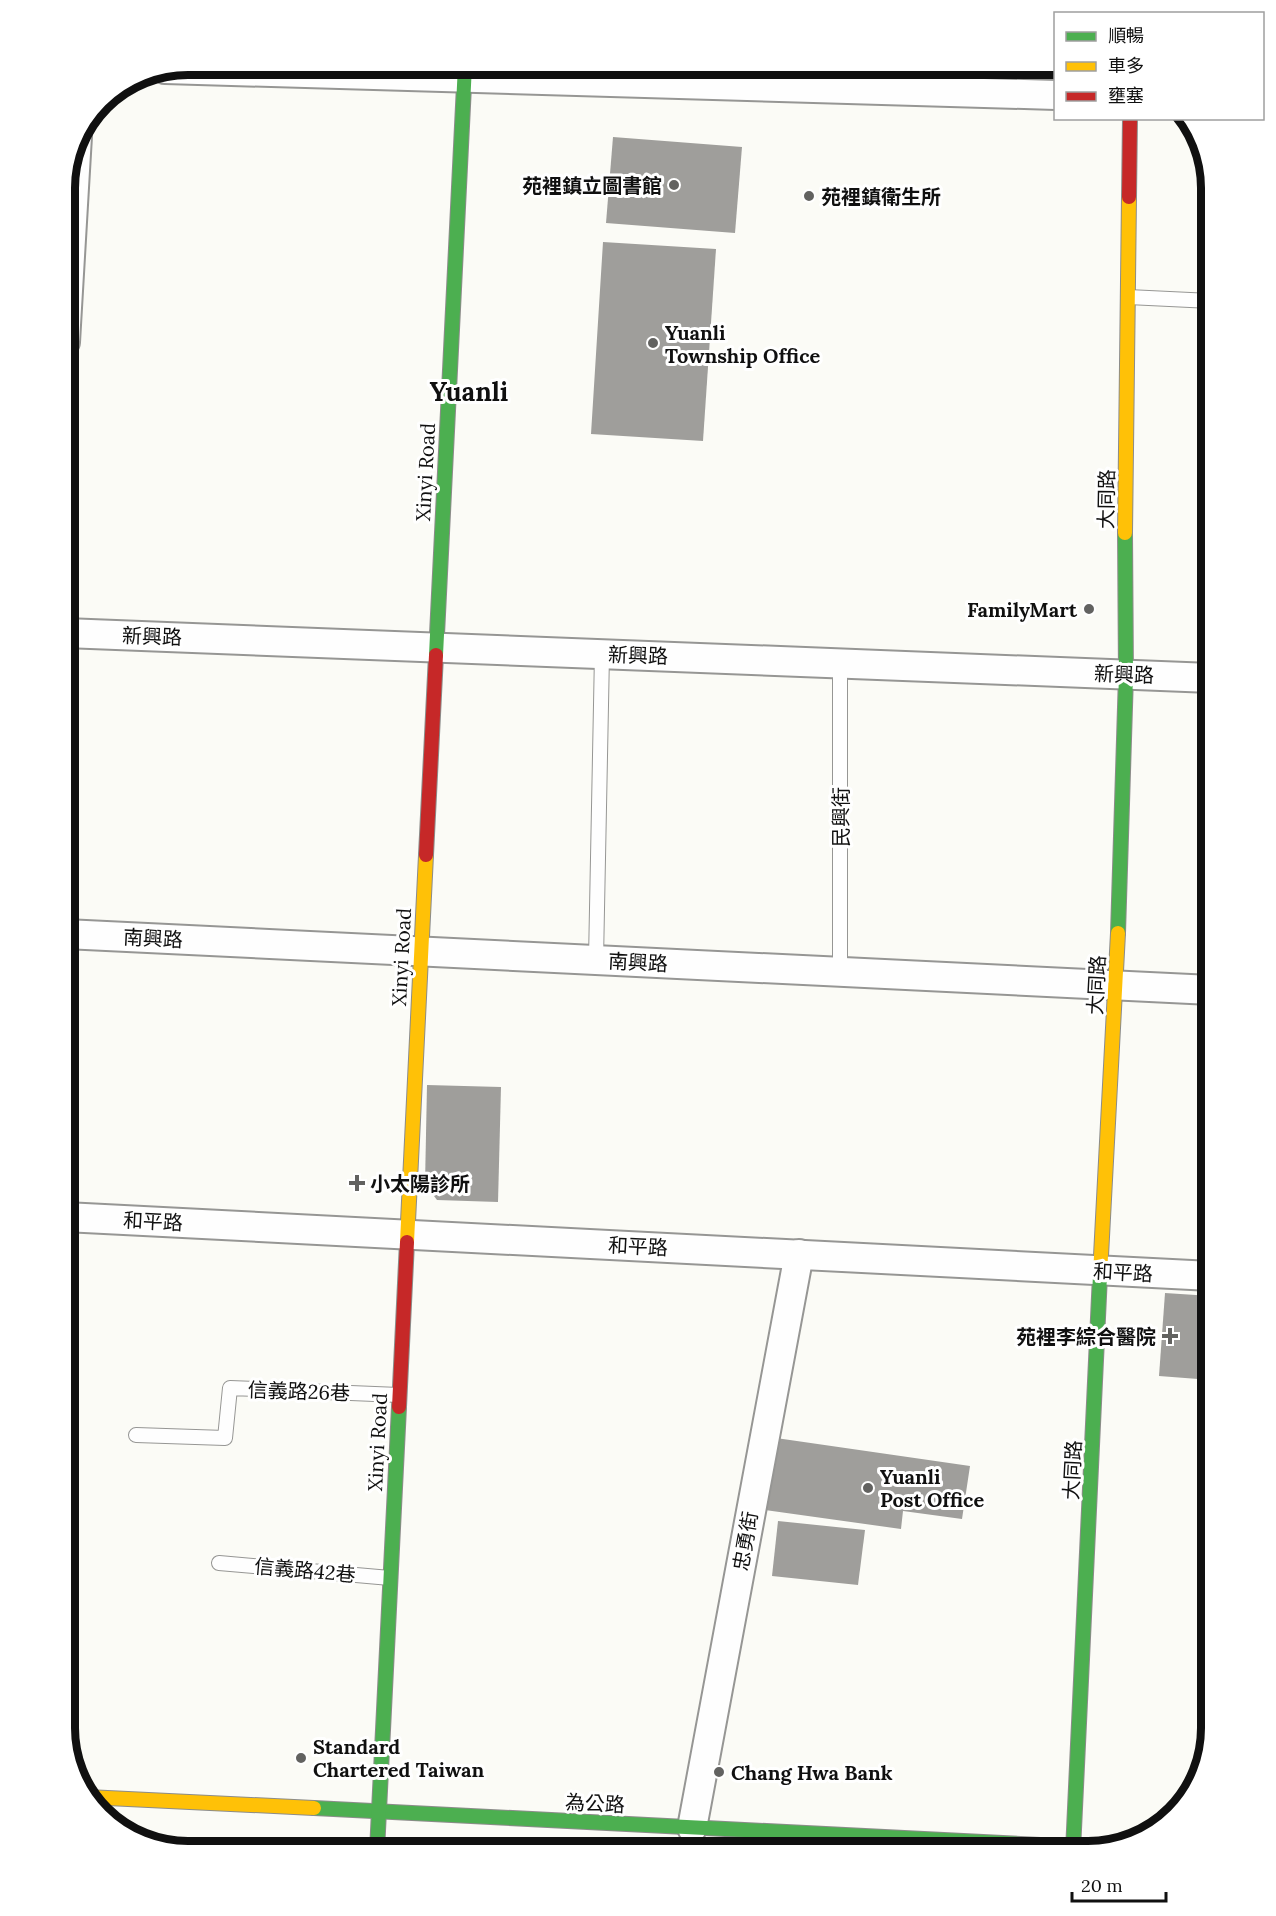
<svg xmlns="http://www.w3.org/2000/svg" width="1276" height="1916" viewBox="0 0 1276 1916" font-family="Lora,'Noto Sans TC',serif">
  <style>
    .building { fill: #9f9e9b }
    .lines { fill: none; stroke-linecap: round; stroke-linejoin: round }
    .lane-casing { stroke: #969694; stroke-width: 16 }
    .street-casing { stroke: #969694; stroke-width: 32 }
    .fast-casing { stroke: #8c8c8a; stroke-width: 16 }
    .slow-casing { stroke: #8c8c8a; stroke-width: 16 }
    .jam-casing { stroke: #8c8c8a; stroke-width: 16 }
    .lane { stroke: #fefefe; stroke-width: 14 }
    .street { stroke: #fefefe; stroke-width: 28 }
    .fast { stroke: #4caf50; stroke-width: 14 }
    .slow { stroke: #ffc107; stroke-width: 14 }
    .jam { stroke: #c62828; stroke-width: 14 }
    .poi-dot { fill: #626260; stroke: #fff; stroke-width: 2 }
    .labels { text-anchor: middle; dominant-baseline: central; stroke-width: 6; stroke-linejoin: round; paint-order: stroke }
    .poi-label { font-size: 20px; font-weight: bold; fill: #101010; stroke: #fff; text-anchor: start }
    .street-label { font-size: 20px; fill: #101010; stroke: #fff }
    .district-label { font-size: 26px; font-weight: bold; fill: #101010; stroke: #fff }
    .rim { fill: none; stroke: #101010; stroke-width: 8 }
  </style>
  <rect width="100%" height="100%" fill="#fbfbf6"/>
  <g class="building">
    <polygon points="613,137 742,147 735,233 606,223"/>
    <polygon points="603,242 716,249 703,441 591,434"/>
    <polygon points="427,1085 501,1087 498,1202 437,1200 425,1184"/>
    <polygon points="1165,1293 1211,1296 1211,1380 1159,1376"/>
    <polygon points="776,1438 970,1466 962,1519 903,1511 901,1529 765,1510"/>
    <polygon points="778,1521 865,1530 858,1585 772,1576"/>
  </g>
  <g class="lines">
    <g class="lane-casing">
      <g id="lane">
        <polyline points="1128,297 1211,301"/>
        <polyline points="596,960 602,654"/>
        <polyline points="840,971 840,663"/>
        <polyline points="136,1435 225,1438 230,1388 399,1395"/>
        <polyline points="219,1563 390,1578"/>
      </g>
    </g>
    <g class="street-casing">
      <g id="street">
        <polyline points="165,69 1056,95"/>
        <polyline points="65,342 77,136"/>
        <polyline points="65,633 1211,678"/>
        <polyline points="65,934 1211,990"/>
        <polyline points="65,1217 1211,1276"/>
        <polyline points="692,1828 799,1254"/>
      </g>
    </g>
    <g class="fast-casing">
      <g id="fast">
        <polyline points="436,655 465,65"/>
        <polyline points="1118,933 1126,675 1125,533"/>
        <polyline points="314,1808 1100,1848"/>
        <polyline points="377,1851 399,1407"/>
        <polyline points="1073,1851 1100,1275"/>
      </g>
    </g>
    <g class="slow-casing">
      <g id="slow">
        <polyline points="1125,533 1129,197"/>
        <polyline points="407,1242 426,855"/>
        <polyline points="1100,1275 1118,933"/>
        <polyline points="87,1797 314,1808"/>
      </g>
    </g>
    <g class="jam-casing">
      <g id="jam">
        <polyline points="1129,197 1130,118"/>
        <polyline points="426,855 436,655"/>
        <polyline points="399,1407 407,1242"/>
      </g>
    </g>
    <use href="#lane" class="lane"/>
    <use href="#street" class="street"/>
    <use href="#fast" class="fast"/>
    <use href="#slow" class="slow"/>
    <use href="#jam" class="jam"/>
  </g>
  <g class="poi-dot">
    <circle cx="674" cy="185" r="6"/>
    <circle cx="809" cy="196" r="6"/>
    <circle cx="653" cy="343" r="6"/>
    <circle cx="1089" cy="609" r="6"/>
    <path d="M354 1174h6v6h6v6h-6v6h-6v-6h-6v-6h6z"/>
    <path d="M1167 1327h6v6h6v6h-6v6h-6v-6h-6v-6h6z"/>
    <circle cx="868" cy="1488" r="6"/>
    <circle cx="301" cy="1758" r="6"/>
    <circle cx="719" cy="1772" r="6"/>
  </g>
  <g class="labels">
    <g class="poi-label">
      <text x="662" y="185" text-anchor="end">苑裡鎮立圖書館</text>
      <text x="821" y="196">苑裡鎮衛生所</text>
      <text x="665" y="332">Yuanli<tspan x="665" dy="23">Township Office</tspan></text>
      <text x="1077" y="609" text-anchor="end">FamilyMart</text>
      <text x="370" y="1183">小太陽診所</text>
      <text x="1156" y="1336" text-anchor="end">苑裡李綜合醫院</text>
      <text x="880" y="1476">Yuanli<tspan x="880" dy="23">Post Office</tspan></text>
      <text x="313" y="1746">Standard<tspan x="313" dy="23">Chartered Taiwan</tspan></text>
      <text x="731" y="1772">Chang Hwa Bank</text>
    </g>
    <g class="street-label">
      <text transform="translate(425 472) rotate(-87)">Xinyi Road</text>
      <text transform="translate(1106 499) rotate(-89)">大同路</text>
      <text transform="translate(152 636) rotate(2)">新興路</text>
      <text transform="translate(638 655) rotate(2)">新興路</text>
      <text transform="translate(1124 674) rotate(2)">新興路</text>
      <text transform="translate(840 817) rotate(-90)">民興街</text>
      <text transform="translate(153 938) rotate(3)">南興路</text>
      <text transform="translate(401 957) rotate(-87)">Xinyi Road</text>
      <text transform="translate(638 962) rotate(3)">南興路</text>
      <text transform="translate(1096 985) rotate(-87)">大同路</text>
      <text transform="translate(153 1221) rotate(3)">和平路</text>
      <text transform="translate(638 1246) rotate(3)">和平路</text>
      <text transform="translate(1123 1272) rotate(3)">和平路</text>
      <text transform="translate(299 1391) rotate(2)">信義路26巷</text>
      <text transform="translate(377 1442) rotate(-87)">Xinyi Road</text>
      <text transform="translate(1072 1470) rotate(-87)">大同路</text>
      <text transform="translate(745 1541) rotate(-80)">忠勇街</text>
      <text transform="translate(305 1570) rotate(5)">信義路42巷</text>
      <text transform="translate(595 1803) rotate(3)">為公路</text>
    </g>
    <g class="district-label">
      <text x="469" y="391">Yuanli</text>
    </g>
  </g>
  <path d="M0 0H1276V1916H0ZM188 75H1088A113 113 0 0 1 1201 188V1728A113 113 0 0 1 1088 1841H188A113 113 0 0 1 75 1728V188A113 113 0 0 1 188 75Z" fill="#fff" fill-rule="evenodd"/>
  <path class="rim" d="M188 75H1088A113 113 0 0 1 1201 188V1728A113 113 0 0 1 1088 1841H188A113 113 0 0 1 75 1728V188A113 113 0 0 1 188 75Z"/>
  <rect x="1054" y="12" width="210" height="108" fill="#ffffff" stroke="#9f9f9f" stroke-width="1.5"/>
  <rect x="1066" y="32" width="30" height="9" fill="#4caf50" stroke="#9f9f9f" stroke-width="1.5"/>
  <text x="1108" y="42" font-size="18" fill="#101010">順暢</text>
  <rect x="1066" y="62" width="30" height="9" fill="#ffc107" stroke="#9f9f9f" stroke-width="1.5"/>
  <text x="1108" y="72" font-size="18" fill="#101010">車多</text>
  <rect x="1066" y="92" width="30" height="9" fill="#c62828" stroke="#9f9f9f" stroke-width="1.5"/>
  <text x="1108" y="102" font-size="18" fill="#101010">壅塞</text>
  <path d="M1072 1892v9h94v-9" fill="none" stroke="#101010" stroke-width="3"/>
  <text x="1081" y="1892" font-size="18" fill="#101010" stroke="#ffffff" stroke-width="4.5" paint-order="stroke">20 m</text>
</svg>
